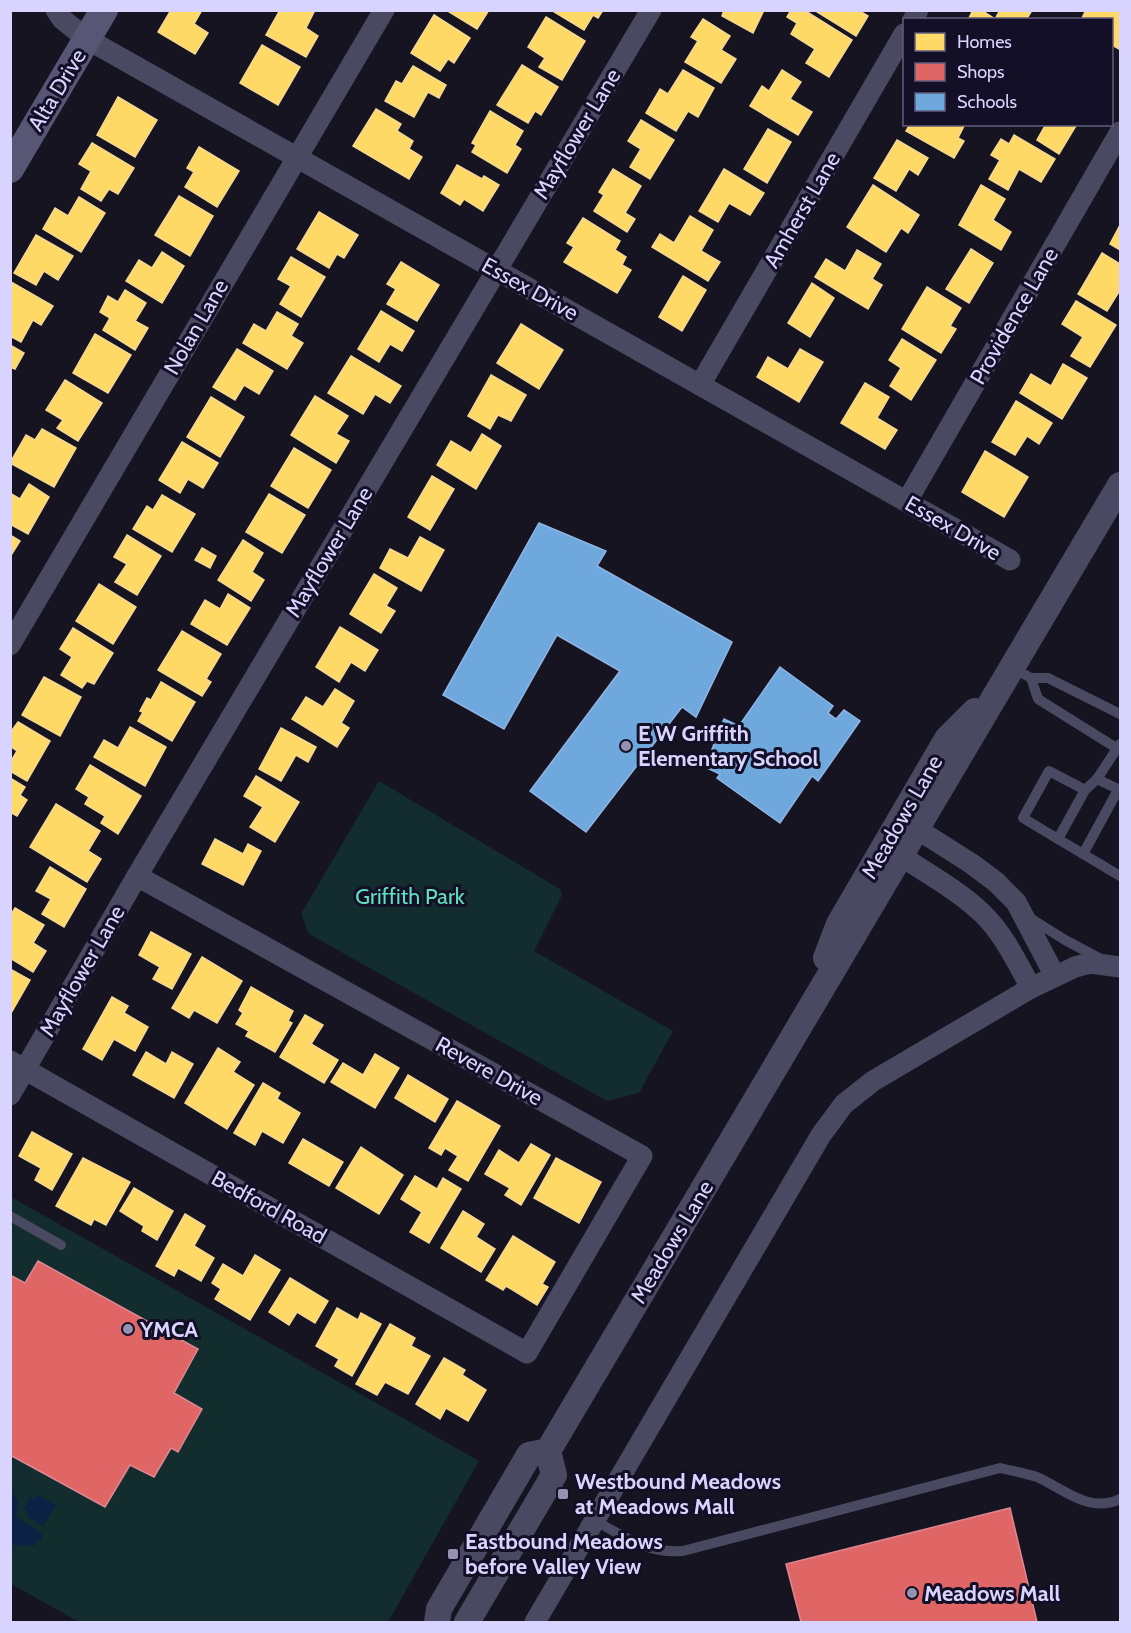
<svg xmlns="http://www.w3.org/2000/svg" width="1131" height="1633" viewBox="0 0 1131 1633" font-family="Cabin,sans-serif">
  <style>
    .green { fill: #132c2d }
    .water { fill: #0d2144 }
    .homes { fill: #ffd966; stroke: #f4d894; stroke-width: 1.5 }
    .shops { fill: #e06666; stroke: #de8794; stroke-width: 1.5 }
    .schools { fill: #6fa8dc; stroke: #8fb5e6; stroke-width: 1.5 }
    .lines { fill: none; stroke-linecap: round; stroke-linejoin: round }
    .service { stroke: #4a4962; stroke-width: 10 }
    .minor { stroke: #4a4962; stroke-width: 21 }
    .tertiary { stroke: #4a4962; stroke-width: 26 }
    .secondary { stroke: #575674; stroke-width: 28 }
    .poi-dot { fill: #9591b1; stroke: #130f26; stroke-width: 2 }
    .labels { text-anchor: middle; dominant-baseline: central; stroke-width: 6; stroke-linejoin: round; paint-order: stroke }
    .street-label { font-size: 22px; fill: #d9d4ff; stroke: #130f26 }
    .poi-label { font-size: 22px; font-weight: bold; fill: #d9d4ff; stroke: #130f26; text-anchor: start }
    .park-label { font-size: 22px; fill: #5fe0c0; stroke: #130f26 }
  </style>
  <rect width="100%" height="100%" fill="#161421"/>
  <g class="green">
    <polygon points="379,781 560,889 562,895 534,951 673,1031 639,1093 607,1101 309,934 301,914"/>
    <polygon points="11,1197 479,1461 388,1622 79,1622 11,1584"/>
  </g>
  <g class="water">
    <path d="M10,1492c10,6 9,14 6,24l26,18 -1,6 -8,6 -22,-1z"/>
    <polygon points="37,1495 56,1505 43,1526 28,1517 27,1510 24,1508 30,1497 34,1499"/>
  </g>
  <g class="homes">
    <polygon points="171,10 202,10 194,24 208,33 195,54 158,32"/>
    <polygon points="280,10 315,10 306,28 318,36 306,57 266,35"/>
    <polygon points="446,10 489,10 477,29"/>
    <polygon points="551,10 603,10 598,18 593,15 584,30"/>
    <polygon points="724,10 764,10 753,33 722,16"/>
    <polygon points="791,10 804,10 852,40 829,77 806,63 815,49 791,34 797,23 787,17"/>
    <polygon points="814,10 858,10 868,16 856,36"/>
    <polygon points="973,10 981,10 995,19 1000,10 1031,12 1026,20 968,20"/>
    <polygon points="1086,10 1120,10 1119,49 1112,45 1112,20 1081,20"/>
    <polygon points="434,15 470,38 454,63 448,59 440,71 411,53"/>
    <polygon points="546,17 585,41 562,80 539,67 545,58 528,47"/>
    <polygon points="703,19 730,36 721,50 736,59 721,83 685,62 698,41 691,37"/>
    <polygon points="262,45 300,67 278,105 240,83"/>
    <polygon points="522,65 558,87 541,115 535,111 528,123 497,105"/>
    <polygon points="413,66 446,85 439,98 428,92 414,117 385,101 396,81 402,84"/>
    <polygon points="683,70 714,88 698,117 688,111 676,131 646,113 660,89 668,94"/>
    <polygon points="782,70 801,82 790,99 812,112 798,135 750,106 762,86 769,91"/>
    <polygon points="118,97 157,120 135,157 97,135"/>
    <polygon points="376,109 401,124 397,131 413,141 409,149 422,157 409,179 353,146"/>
    <polygon points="490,111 523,131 515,145 521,149 507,173 472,152 476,145 472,143"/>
    <polygon points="641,120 674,140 650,179 630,167 641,149 628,141"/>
    <polygon points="910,124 965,124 958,138 964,141 954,158 906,131"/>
    <polygon points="1046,124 1077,124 1059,154 1037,140"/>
    <polygon points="768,129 791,142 767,183 744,169"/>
    <polygon points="1014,135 1055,159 1041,182 1019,169 1008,190 989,179 1000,160 991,155 1001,139 1009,144"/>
    <polygon points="897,140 928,158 918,175 909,169 896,191 874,178"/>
    <polygon points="92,143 134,168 118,194 109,189 101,201 81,189 91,171 79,164"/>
    <polygon points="199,147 239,171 217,207 185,187 194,172 187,168"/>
    <polygon points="457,165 482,179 484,176 499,185 483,211 464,199 460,205 441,193"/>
    <polygon points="613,169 641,186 625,213 635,219 627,232 594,211 604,195 599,192"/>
    <polygon points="724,169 764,193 750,215 729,203 718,222 699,211"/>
    <polygon points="873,185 919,215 908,233 901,228 886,252 847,227"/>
    <polygon points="981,185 1005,199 993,220 1011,232 1001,250 959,225"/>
    <polygon points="179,196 213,216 190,256 155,235"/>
    <polygon points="79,197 105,213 81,252 43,229 55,208 68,216"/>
    <polygon points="319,212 358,235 344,258 337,254 329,268 297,249"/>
    <polygon points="690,216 713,230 701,251 720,262 708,281 652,247 660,234 674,243"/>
    <polygon points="583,218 620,241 615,250 626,257 622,265 631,270 617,293 564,262 574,247 567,243"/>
    <polygon points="1120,225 1120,250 1110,244"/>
    <polygon points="36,235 73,256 58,280 44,271 36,285 14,273"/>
    <polygon points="971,249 993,263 969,303 946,289"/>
    <polygon points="857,250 881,264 872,279 882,285 868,309 815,277 826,259 845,271"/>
    <polygon points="162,252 184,266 162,303 126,281 139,260 152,268"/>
    <polygon points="1102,253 1120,264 1120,290 1107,311 1078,294"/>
    <polygon points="291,257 325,277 301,317 280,304 291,286 278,279"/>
    <polygon points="401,262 439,285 417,321 387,304 396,289 387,284"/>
    <polygon points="683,276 706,290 682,331 659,317"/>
    <polygon points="11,282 53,306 41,325 33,320 21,342 10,336"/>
    <polygon points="812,283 834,298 810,337 788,323"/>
    <polygon points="927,287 961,308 950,326 956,329 941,353 902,329"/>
    <polygon points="125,290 146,303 135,321 148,328 135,350 103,330 110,318 100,312 108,296 118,302"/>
    <polygon points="1076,301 1116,325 1090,367 1071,356 1083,337 1062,324"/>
    <polygon points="381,311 414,331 402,351 390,344 379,362 358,349"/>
    <polygon points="277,312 298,324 291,336 303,343 287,369 243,343 254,324 266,331"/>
    <polygon points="521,324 563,350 539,389 497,363"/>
    <polygon points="95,334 131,355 108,393 73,373"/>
    <polygon points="902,339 936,360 911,400 890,386 901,368 889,360"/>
    <polygon points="10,345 24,353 15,369 10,367"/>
    <polygon points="237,349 273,371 259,394 244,385 235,400 213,387"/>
    <polygon points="800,349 823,362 799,402 757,377 768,357 788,369"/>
    <polygon points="351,356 401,386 390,403 375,394 363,414 328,393"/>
    <polygon points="1063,364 1087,378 1062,419 1020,393 1031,374 1051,386"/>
    <polygon points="491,375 526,395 511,421 498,415 490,429 468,416"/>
    <polygon points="65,380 102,403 78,441 57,428 63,420 46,410"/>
    <polygon points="865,383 889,397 877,418 897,430 885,449 841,423"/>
    <polygon points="315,396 348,416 336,434 349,441 336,463 291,435"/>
    <polygon points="211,397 244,417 220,457 187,437"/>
    <polygon points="1016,401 1052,423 1039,444 1027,436 1015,455 992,442"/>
    <polygon points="42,429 76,448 54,487 10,463 26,435 35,440"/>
    <polygon points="482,434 501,446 476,489 437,465 451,441 471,453"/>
    <polygon points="182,442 218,463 203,488 188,479 180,493 159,480"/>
    <polygon points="294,448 331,470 308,508 271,486"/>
    <polygon points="985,451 1028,477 1004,517 962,492"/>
    <polygon points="432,476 454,489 430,530 408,517"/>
    <polygon points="29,484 49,497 28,534 10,524 10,493 20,499"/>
    <polygon points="269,494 305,515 282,553 246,532"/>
    <polygon points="162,495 195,514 172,552 133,529 147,506 153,510"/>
    <polygon points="10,535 20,541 10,557"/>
    <polygon points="127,535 161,556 137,595 115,582 127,564 114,557"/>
    <polygon points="420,537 444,550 421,591 380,568 390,549 408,558"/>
    <polygon points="243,540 263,553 252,572 264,580 251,601 218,580"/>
    <polygon points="202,548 216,556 210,568 195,560"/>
    <polygon points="374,574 397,588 386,606 395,611 381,633 350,614"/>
    <polygon points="99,584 136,607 113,644 76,621"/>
    <polygon points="228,594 250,608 227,645 191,624 205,600 220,609"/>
    <polygon points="340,627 378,650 365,671 351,662 339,682 316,667"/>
    <polygon points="73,628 113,653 94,684 87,681 82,688 61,675 72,657 60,649"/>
    <polygon points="182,631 221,654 206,679 211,682 202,696 158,670"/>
    <polygon points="44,677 81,697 60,736 22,715"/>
    <polygon points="161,682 195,702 172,741 138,721 143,712 140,711 147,698 151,700"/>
    <polygon points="335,689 354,701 341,723 349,728 337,747 292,719 306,697 323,707"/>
    <polygon points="18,722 50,741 27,781 10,771 10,763 17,751 10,746 10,733"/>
    <polygon points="130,727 166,747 145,786 94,757 104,740 118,748"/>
    <polygon points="281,728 316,747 308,762 296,755 281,781 259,769"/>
    <polygon points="90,765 141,796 118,834 101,823 105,816 85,804 89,797 76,789"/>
    <polygon points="256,776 299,802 275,842 250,827 263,807 244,796"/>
    <polygon points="10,778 25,787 20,795 27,800 17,816 10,812"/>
    <polygon points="56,804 100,831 88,851 101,859 87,882 30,847"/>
    <polygon points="215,839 243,854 248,844 261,851 243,885 202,864"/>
    <polygon points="50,867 86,889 64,927 42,914 51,899 36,891"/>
    <polygon points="15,908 44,925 33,943 46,951 33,972 10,958 10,916"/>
    <polygon points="151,932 191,954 172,989 153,979 160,967 139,955"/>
    <polygon points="202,957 242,981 217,1023 194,1010 189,1018 172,1008"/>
    <polygon points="10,969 30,980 10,1015"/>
    <polygon points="251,987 293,1011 288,1021 292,1023 275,1052 246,1036 249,1031 236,1024 243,1013 239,1010"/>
    <polygon points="112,997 128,1006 124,1013 148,1027 135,1051 114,1039 102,1060 83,1049"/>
    <polygon points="305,1015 323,1025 311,1044 338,1060 324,1083 280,1057"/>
    <polygon points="218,1048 240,1062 233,1072 254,1085 227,1129 185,1103"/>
    <polygon points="146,1052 166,1064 172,1052 193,1064 174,1098 133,1075"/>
    <polygon points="375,1054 399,1068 375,1108 331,1082 343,1063 363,1075"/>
    <polygon points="408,1075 448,1099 435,1122 395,1098"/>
    <polygon points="263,1083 280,1093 277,1099 300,1113 283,1143 262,1131 255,1145 234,1133"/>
    <polygon points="457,1101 500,1126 468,1181 449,1170 458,1156 445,1148 441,1155 429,1148"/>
    <polygon points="32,1132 72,1154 52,1190 35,1180 41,1168 19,1156"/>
    <polygon points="303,1139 343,1162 329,1186 289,1163"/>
    <polygon points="531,1144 550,1155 521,1205 505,1195 510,1188 485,1174 499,1150 519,1163"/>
    <polygon points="361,1147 403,1175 379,1214 336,1188"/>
    <polygon points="83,1158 130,1182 106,1225 94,1219 91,1225 56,1206"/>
    <polygon points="556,1158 601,1182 579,1223 534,1198"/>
    <polygon points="415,1176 437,1189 443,1178 461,1189 429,1243 410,1232 422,1212 401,1199"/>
    <polygon points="134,1188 173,1211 157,1240 142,1231 144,1226 120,1211"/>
    <polygon points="463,1211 484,1224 476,1237 495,1249 481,1272 441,1248"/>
    <polygon points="185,1214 205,1226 194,1246 214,1258 201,1281 178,1268 174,1276 156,1266"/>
    <polygon points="513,1236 555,1262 542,1284 548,1287 537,1305 506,1286 503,1290 486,1280"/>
    <polygon points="255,1255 280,1270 250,1320 215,1299 221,1289 212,1283 223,1264 243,1276"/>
    <polygon points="290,1278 328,1301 315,1323 297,1312 289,1325 269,1312"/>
    <polygon points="337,1308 358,1320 361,1313 381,1324 352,1376 335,1366 339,1359 316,1346"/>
    <polygon points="390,1324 415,1338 411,1346 430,1356 408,1394 385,1382 377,1395 356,1384"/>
    <polygon points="444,1358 465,1370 462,1375 486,1390 468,1421 446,1408 440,1419 416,1404"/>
  </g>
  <g class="shops">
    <polygon points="38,1261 198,1349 174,1393 202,1409 178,1452 171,1448 154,1477 130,1465 105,1507 10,1455 10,1275 25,1283"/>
    <polygon points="1010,1508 1037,1622 801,1622 786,1564"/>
  </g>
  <g class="schools">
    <polygon points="539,523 606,551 597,566 732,642 696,717 682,707 586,832 530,791 620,671 557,635 504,729 443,695"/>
    <polygon points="780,667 833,706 828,713 836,719 844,710 860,721 818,781 812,776 780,823 717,778 720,774 705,767 724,719 739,726"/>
  </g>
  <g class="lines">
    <g class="service">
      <polyline points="1013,668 1031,678 1048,678 1120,714"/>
      <polyline points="1031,678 1038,699 1118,749"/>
      <polyline points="1097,779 1120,790"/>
      <polyline points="1085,790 1049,771 1023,818 1058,839 1085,790 1097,779 1120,744"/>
      <polyline points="1058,839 1120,876"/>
      <polyline points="1083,854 1118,790"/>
      <polyline points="1030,918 1065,940 1099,958"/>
      <polyline points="10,1216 61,1245"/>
      <path d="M596,1521c28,16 53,33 87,30l317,-83c12,3 26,5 37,9 27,12 53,37 83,22"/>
    </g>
    <g class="minor">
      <polyline points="56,10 62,19 87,39 1010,560"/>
      <polyline points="913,20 918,10"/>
      <polyline points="700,385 904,34"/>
      <polyline points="907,501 1120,132"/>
      <polyline points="10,645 384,10"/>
      <polyline points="917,829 972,864 996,882 1016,902 1055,976"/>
      <path d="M901,856c27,18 57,34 81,57 21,20 35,49 49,75"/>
      <polyline points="10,1061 527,1353 642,1156 137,876"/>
      <polyline points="10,1095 137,876 651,10"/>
      <polyline points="535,1622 821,1135 844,1104 873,1081 1031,988 1075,967 1090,963 1120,967"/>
    </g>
    <g class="tertiary">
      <polyline points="826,958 839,924 947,739 975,711"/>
      <polyline points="437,1622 439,1609 529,1455 548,1451 1120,485"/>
      <polyline points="467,1622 554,1475 548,1451"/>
    </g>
    <polyline class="secondary" points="10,169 104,10"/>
  </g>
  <g class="poi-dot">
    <circle cx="626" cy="746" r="6"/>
    <circle cx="128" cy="1329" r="6"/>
    <rect x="557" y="1488" width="12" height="12" rx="3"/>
    <rect x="447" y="1548" width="12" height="12" rx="3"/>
    <circle cx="912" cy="1593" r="6"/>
  </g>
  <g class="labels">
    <g class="street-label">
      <text transform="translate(57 90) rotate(-59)">Alta Drive</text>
      <text transform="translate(577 134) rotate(-59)">Mayflower Lane</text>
      <text transform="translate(802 210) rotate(-60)">Amherst Lane</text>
      <text transform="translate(530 289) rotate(29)">Essex Drive</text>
      <text transform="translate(1014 316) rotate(-60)">Providence Lane</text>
      <text transform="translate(196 327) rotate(-60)">Nolan Lane</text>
      <text transform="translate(953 528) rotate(30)">Essex Drive</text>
      <text transform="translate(329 552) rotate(-59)">Mayflower Lane</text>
      <text transform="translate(902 817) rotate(-60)">Meadows Lane</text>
      <text transform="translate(82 971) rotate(-60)">Mayflower Lane</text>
      <text transform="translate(489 1071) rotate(29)">Revere Drive</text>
      <text transform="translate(269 1207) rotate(29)">Bedford Road</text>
      <text transform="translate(672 1242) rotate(-59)">Meadows Lane</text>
    </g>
    <g class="poi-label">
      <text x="638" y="733">E W Griffith<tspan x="638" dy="25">Elementary School</tspan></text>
      <text x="140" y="1329">YMCA</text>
      <text x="575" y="1481">Westbound Meadows<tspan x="575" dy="25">at Meadows Mall</tspan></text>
      <text x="465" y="1541">Eastbound Meadows<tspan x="465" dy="25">before Valley View</tspan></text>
      <text x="924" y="1593">Meadows Mall</text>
    </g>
    <g class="park-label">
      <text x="410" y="896">Griffith Park</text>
    </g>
  </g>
  <rect width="1131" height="1633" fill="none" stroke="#d9d4ff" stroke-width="24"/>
  <rect x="903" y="18" width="210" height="108" fill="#130f26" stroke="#625e7d" stroke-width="1.5"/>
  <rect x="915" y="33" width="30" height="18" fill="#ffd966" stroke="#625e7d" stroke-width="1.5"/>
  <text x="957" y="48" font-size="18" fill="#d9d4ff">Homes</text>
  <rect x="915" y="63" width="30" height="18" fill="#e06666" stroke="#625e7d" stroke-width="1.5"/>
  <text x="957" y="78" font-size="18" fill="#d9d4ff">Shops</text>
  <rect x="915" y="93" width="30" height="18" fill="#6fa8dc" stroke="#625e7d" stroke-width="1.5"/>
  <text x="957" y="108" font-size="18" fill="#d9d4ff">Schools</text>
</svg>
